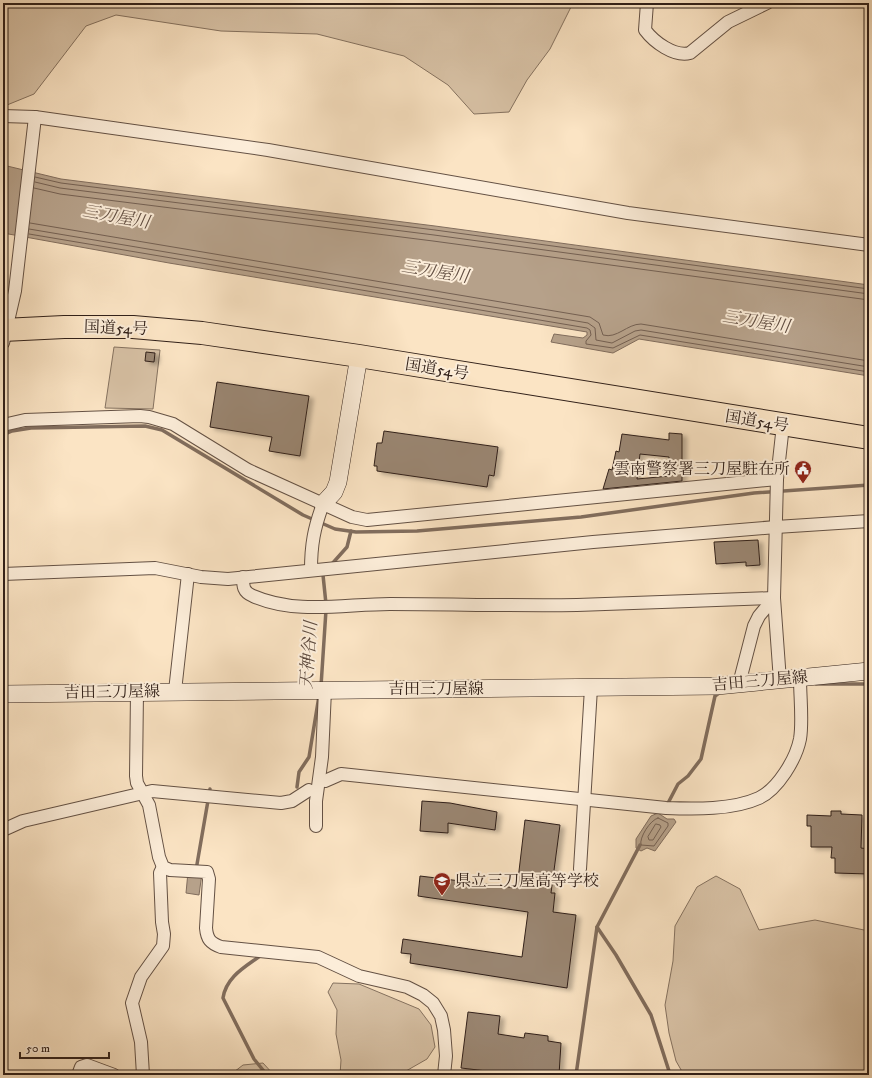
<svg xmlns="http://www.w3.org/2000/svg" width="872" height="1078" viewBox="0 0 872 1078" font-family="'IM FELL DW Pica','Noto Serif JP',serif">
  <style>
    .green { fill: #d9c3a7; stroke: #857260 }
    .water { fill: #b6a18a; stroke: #816d5d }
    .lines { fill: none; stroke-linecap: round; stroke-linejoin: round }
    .shore { stroke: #746052; stroke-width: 1 }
    .stream { stroke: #816d5d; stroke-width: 3.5 }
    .building { fill: #9a8672; stroke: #312019; fill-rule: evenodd; filter: url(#shadow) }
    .street-casing { stroke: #645144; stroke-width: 14 }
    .secondary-casing { stroke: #312019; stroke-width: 18 }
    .highway-casing { stroke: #312019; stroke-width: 24 }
    .street { stroke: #fcedd9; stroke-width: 12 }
    .secondary { stroke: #fcedd9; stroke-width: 17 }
    .highway { stroke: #fbe4c4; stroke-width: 22 }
    .labels { text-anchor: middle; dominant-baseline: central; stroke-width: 4; stroke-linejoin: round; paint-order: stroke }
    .street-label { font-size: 16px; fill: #312019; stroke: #fcedd9 }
    .poi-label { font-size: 16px; fill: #312019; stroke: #fcedd9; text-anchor: end }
    .water-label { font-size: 17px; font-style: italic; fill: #604d41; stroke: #fcedd9 }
  </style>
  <defs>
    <filter id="shadow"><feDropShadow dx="4.5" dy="2.5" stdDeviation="2" flood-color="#0004"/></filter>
  </defs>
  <rect width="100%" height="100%" fill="#fbe4c4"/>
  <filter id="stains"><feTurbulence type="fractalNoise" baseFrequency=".005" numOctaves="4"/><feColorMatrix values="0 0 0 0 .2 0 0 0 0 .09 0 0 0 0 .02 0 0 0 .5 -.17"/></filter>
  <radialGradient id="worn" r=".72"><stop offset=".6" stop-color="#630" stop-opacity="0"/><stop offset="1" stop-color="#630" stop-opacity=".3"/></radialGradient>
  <g class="green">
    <polygon points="3,3 573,3 550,49 527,80 509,112 474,114 448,85 404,56 317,34 221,31 116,15 86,26 34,94 7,105 3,104"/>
    <polygon points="114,347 160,350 153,409 105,408"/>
    <polygon points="716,876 740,889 759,930 815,920 869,931 869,1075 684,1075 676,1061 669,1033 665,1005 673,961 675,926 697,887"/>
    <polygon points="333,983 359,984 419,1009 431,1025 435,1047 427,1059 406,1071 403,1075 340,1075 341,1060 336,1034 337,1010 328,992"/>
    <polygon points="263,1063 274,1075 230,1075 243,1065"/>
  </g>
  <g class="water">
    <polygon points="3,165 61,179 435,226 869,285 869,376 639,339 613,353 551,342 554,334 583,338 587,335 587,332 169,263 3,233"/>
    <polygon points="658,813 667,819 674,819 676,822 655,851 647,848 641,851 636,848 636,839 651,816"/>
    <polygon points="188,872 202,873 199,895 186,893"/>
  </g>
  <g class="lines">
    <g class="shore">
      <polyline points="35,177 61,183 435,230 869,289"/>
      <polyline points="35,182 60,188 434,235 869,294"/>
      <polyline points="34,188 60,194 433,241 869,300"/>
      <path d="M30,223l560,94 9,6 4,12c14,4 24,-11 38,-11l228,37"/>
      <polyline points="29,229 588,323 595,328 596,340 612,343 635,331 641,330 869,367"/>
      <polyline points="29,234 587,328 590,330 591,335 586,341 586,344 613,348 640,335 869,372"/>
      <path d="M658,818l10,5v3l-14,20 -13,-1c-2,-7 9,-25 17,-27z"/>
      <polygon points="656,824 660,825 661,827 653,840 649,840 648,837"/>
    </g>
    <g class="stream">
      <polyline points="3,435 12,431 31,428 145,426 162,430 303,515 335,529 356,532 417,531 581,517 754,493 869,485"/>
      <polyline points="331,565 347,547 351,531"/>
      <polyline points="325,573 323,575 326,604"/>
      <polyline points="816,684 869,684"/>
      <polyline points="321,686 326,610"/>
      <polyline points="297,787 299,772 309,757 319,696"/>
      <polyline points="667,805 678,784 688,776 701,759 715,696 719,693"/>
      <polyline points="196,870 210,789"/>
      <polyline points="597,927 616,955 651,1015 669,1071 673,1075"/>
      <path d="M260,956c-15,11 -34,21 -37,42l31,61 13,16"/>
      <polyline points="576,1075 597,927 640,845"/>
    </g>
  </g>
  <g class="building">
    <polygon points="146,352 155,353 154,362 145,361"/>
    <polygon points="217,382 309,396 300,456 269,451 272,437 210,427"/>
    <polygon points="384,431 498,447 494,476 489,475 487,487 377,471 377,466 374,466 377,443 382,443"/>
    <path d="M669,433l13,1v47l-79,8 6,-20 3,1 4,-19 3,1 3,-18 47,6zM640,454l29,3v19l-32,3z"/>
    <polygon points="758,540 760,565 746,566 746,562 716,564 714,542"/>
    <polygon points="422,801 450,803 497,812 495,830 448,823 448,833 420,831"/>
    <polygon points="831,811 841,811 841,814 862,815 861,848 869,849 869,874 835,873 835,858 831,858 832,847 811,847 811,826 807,826 807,815 831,816"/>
    <polygon points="525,820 560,825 551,893 555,893 553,912 576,915 567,988 410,963 411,954 401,953 403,939 522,957 528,912 418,896 420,876 517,888"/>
    <polygon points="468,1012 500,1016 498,1034 524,1038 525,1033 548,1036 548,1041 561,1043 559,1075 504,1075 504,1073 461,1068"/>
  </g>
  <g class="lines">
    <g class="street-casing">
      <g id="street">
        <path d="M647,3l-2,27c9,12 29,27 45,23l38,-31 39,-19"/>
        <polyline points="3,116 35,117 268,150 628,213 869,245"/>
        <polyline points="3,343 15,291 35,117"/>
        <polyline points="3,425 25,420 140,416 149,417 173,424 248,470 352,517 367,520 777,479"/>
        <path d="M311,570c0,-25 3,-42 12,-66"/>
        <polyline points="3,574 155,568 201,577 228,579 593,542 776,527 869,521"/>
        <path d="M243,577c0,9 0,15 10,19 43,19 92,8 137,8 62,0 125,2 187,1 66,-2 131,-5 197,-7"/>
        <polyline points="780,681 774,598 777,479 783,425"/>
        <polyline points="739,684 754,626 759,616 774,598"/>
        <polyline points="175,691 188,574"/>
        <path d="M137,692l-1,84 1,7 12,22 10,52 4,10 7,3 37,2 2,7 -3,49c1,11 4,15 15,19l97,10 41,19 48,11 16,8 10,8 8,13 3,14 2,26 -2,19"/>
        <path d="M325,781l16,-7 325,34c28,1 67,2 93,-10 19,-9 37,-39 41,-59 3,-17 0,-42 0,-61"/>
        <polyline points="316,826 316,801 322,757 325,690"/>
        <polyline points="3,830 23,821 152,791 281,803 292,801 309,790"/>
        <polyline points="580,869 591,688"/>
        <polyline points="78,1075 81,1067 87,1065 114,1075"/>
        <polyline points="143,1075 141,1042 132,1003 141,977 163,946 164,934 162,922 160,873 163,867"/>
      </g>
    </g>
    <g class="secondary-casing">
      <g id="secondary">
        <polyline points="323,504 334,492 338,482 359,356"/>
        <polyline points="3,694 717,686 869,671"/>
      </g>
    </g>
    <g class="highway-casing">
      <polyline id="highway" points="3,330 64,327 133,327 202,333 359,356 869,438"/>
    </g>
    <use href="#street" class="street"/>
    <use href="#secondary" class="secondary"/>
    <use href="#highway" class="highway"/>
  </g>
  <defs>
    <g id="civic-pin" transform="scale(0.9)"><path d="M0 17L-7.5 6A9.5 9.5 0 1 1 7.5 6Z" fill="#8f2418" stroke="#fcedd9"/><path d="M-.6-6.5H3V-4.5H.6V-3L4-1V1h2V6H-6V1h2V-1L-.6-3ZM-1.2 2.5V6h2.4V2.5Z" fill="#fff"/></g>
    <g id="school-pin" transform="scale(0.9)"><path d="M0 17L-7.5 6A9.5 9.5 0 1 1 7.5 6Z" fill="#8f2418" stroke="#fcedd9"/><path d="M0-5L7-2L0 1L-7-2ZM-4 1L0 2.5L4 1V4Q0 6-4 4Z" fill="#fff"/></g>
  </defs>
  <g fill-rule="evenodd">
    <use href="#civic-pin" x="803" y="469"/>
    <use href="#school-pin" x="442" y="881"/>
  </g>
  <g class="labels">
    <g class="street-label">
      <text transform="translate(116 328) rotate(2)">国道54号</text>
      <text transform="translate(437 369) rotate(9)">国道54号</text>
      <text transform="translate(757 421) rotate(9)">国道54号</text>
      <text transform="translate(760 681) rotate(-5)">吉田三刀屋線</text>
      <text x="436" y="689">吉田三刀屋線</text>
      <text transform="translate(112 692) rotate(-1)">吉田三刀屋線</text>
    </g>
    <g class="poi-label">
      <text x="790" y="469">雲南警察署三刀屋駐在所</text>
      <text x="455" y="881" text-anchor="start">県立三刀屋高等学校</text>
    </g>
    <g class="water-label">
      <text transform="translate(116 217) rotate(10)">三刀屋川</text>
      <text transform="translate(435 272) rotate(9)">三刀屋川</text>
      <text transform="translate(756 322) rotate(9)">三刀屋川</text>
      <text transform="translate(309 655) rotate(-86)">天神谷川</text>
    </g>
  </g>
  <rect width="872" height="1078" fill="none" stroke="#fbe4c4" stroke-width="16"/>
  <rect x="4" y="4" width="864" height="1070" fill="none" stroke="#312019" stroke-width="2"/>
  <rect x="8" y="8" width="856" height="1062" fill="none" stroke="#312019"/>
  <path d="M20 1052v6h89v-6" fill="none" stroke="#312019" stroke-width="2"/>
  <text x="26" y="1052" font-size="12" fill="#312019" stroke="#fcedd9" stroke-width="3" paint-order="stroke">50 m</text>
  <rect width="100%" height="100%" filter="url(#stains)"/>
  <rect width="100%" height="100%" fill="url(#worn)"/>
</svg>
